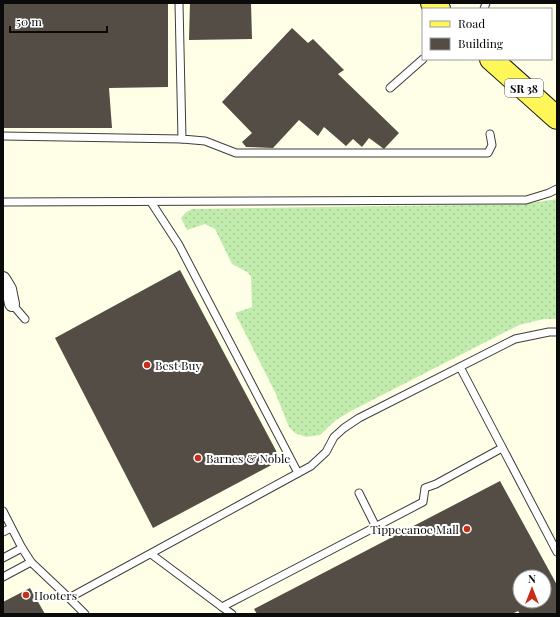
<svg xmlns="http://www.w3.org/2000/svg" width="560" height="617" viewBox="0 0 560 617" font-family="'Playfair Display',serif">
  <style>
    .grass { fill: url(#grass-dots) }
    .building { fill: #534d45; fill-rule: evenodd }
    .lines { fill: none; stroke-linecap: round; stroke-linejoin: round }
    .service-casing { stroke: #3d3d3d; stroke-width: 9 }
    .minor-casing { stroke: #3d3d3d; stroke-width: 16 }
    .primary-casing { stroke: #1b1b1b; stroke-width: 24 }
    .service { stroke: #fff; stroke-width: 7 }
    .minor { stroke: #fff; stroke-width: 14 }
    .primary { stroke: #fff657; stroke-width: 22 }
    .poi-dot { fill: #c43017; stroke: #fff; stroke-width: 1.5 }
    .labels { text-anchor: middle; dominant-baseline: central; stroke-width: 4; stroke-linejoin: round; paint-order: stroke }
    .shield { fill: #fff; stroke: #545454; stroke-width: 1 }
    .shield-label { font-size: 11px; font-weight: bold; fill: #0a0a0a }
    .poi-label { font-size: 12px; fill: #0a0a0a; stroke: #fff; text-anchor: start }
  </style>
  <defs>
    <pattern id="grass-dots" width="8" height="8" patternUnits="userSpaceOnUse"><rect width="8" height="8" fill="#c2ecae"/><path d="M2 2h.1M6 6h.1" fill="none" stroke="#a5c994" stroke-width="1.8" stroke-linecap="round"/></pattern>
  </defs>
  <rect width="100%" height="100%" fill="#ffffe7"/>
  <polygon class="grass" points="557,199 557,319 544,319 519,325 351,411 336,420 320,435 306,437 295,433 289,427 275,392 235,313 252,307 251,276 247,272 232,264 215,229 205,224 187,230 181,218 186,212 192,209 524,204"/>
  <g class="building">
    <polygon points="3,3 168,3 168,87 109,88 112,128 3,128"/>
    <polygon points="190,3 251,3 252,39 189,40"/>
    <polygon points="292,28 308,43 313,39 344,70 338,74 399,133 384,149 369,138 362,147 353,139 346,146 324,127 318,136 299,120 273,148 246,147 242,142 252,133 222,102"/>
    <polygon points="180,270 281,460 153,528 55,338"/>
    <path d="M500,481l57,104v29h-37l-2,-3 -6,3h-255l-3,-5zM520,577h24v24h-24z"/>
    <polygon points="30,588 45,614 3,614 3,602"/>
  </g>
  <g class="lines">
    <g class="service-casing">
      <g id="service">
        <polyline points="179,3 182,139 205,141 236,153 488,153 492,145 490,134"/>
        <polyline points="484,9 486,3"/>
        <polyline points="390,88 423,59"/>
        <polyline points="3,136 182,139"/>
        <polyline points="3,202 526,200 549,193 557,189"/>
        <polyline points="151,202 179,245 298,473"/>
        <polyline points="12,304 25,319"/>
        <polyline points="460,367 557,552"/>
        <polyline points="359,493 376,527"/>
        <polyline points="3,511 22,548 31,562 69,598"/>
        <polyline points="3,532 11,528"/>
        <polyline points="151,554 222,607 423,502 425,488 436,484 502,448"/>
        <polyline points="3,558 22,548"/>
        <polyline points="3,577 31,562"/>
        <polyline points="222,607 232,614"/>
        <polyline points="85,614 69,598 311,466 326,452 334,437 344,428 359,418 515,339 549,332 557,332"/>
      </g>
    </g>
    <g class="minor-casing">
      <polyline id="minor" points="3,279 9,289 12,304"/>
    </g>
    <g class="primary-casing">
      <g id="primary">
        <polyline points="432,3 439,9"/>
        <polyline points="491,59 557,118"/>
      </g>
    </g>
    <use href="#service" class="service"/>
    <use href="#minor" class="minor"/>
    <use href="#primary" class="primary"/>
  </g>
  <g class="poi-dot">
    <circle cx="147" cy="365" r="4"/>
    <circle cx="198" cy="458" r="4"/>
    <circle cx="467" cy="529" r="4"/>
    <circle cx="26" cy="595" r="4"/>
  </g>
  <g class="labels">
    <rect class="shield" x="505" y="79" width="38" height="18" rx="3"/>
    <g class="shield-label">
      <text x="524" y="88">SR 38</text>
    </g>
    <g class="poi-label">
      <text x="155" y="365">Best Buy</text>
      <text x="206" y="458">Barnes &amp; Noble</text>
      <text x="459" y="529" text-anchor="end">Tippecanoe Mall</text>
      <text x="34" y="595">Hooters</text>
    </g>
  </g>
  <rect width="560" height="617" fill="none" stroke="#0a0a0a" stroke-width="8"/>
  <rect x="422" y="8" width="130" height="52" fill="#ffffff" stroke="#9d9d9d"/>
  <rect x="430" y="21" width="20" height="6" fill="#fff657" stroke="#9d9d9d"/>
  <text x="458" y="28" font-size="12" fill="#0a0a0a">Road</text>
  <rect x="430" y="38" width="20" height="12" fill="#534d45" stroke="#9d9d9d"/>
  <text x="458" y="48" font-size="12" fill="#0a0a0a">Building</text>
  <g transform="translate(532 589)"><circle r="19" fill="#ffffff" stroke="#9d9d9d"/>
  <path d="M0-3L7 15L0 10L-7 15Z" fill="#c43017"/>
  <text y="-6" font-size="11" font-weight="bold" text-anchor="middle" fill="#0a0a0a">N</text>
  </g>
  <path d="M10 26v6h97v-6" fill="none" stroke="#0a0a0a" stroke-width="2"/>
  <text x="16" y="26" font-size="12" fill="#0a0a0a" stroke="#ffffff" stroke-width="3" paint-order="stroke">50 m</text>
</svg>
